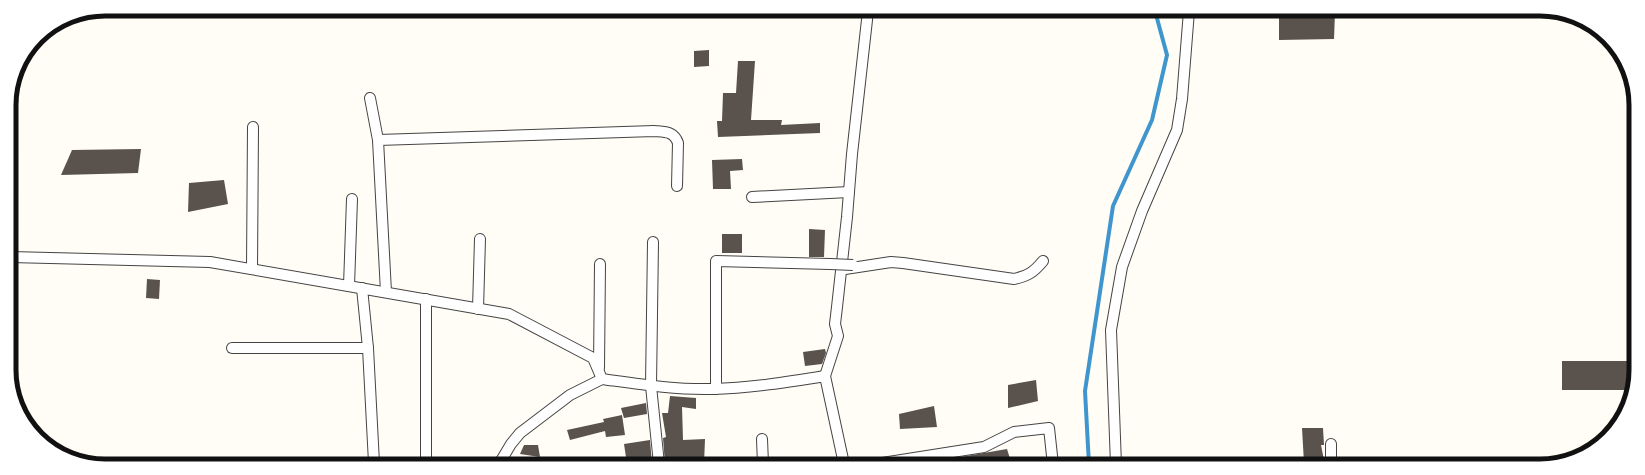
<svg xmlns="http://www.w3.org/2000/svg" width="1645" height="475" viewBox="0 0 1645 475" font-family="'Roboto Serif',serif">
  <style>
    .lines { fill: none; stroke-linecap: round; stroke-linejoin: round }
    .stream { stroke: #3f96cf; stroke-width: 4 }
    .building { fill: #5a524d }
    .street-casing { stroke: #444; stroke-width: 12 }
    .street { stroke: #fff; stroke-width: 10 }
    .street-bridge-casing { stroke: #444; stroke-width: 12; stroke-linecap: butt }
    .street-bridge { stroke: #fff; stroke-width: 10 }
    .rim { fill: none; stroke: #111; stroke-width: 5 }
  </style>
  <rect width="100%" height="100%" fill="#fffdf5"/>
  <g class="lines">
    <polyline class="stream" points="1089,465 1085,391 1113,206 1152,120 1167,55 1155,11"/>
  </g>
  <g class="building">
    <polygon points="1279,12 1335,12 1334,39 1279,40"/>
    <polygon points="709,50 709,66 694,67 694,51"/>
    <polygon points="738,61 755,61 751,120 782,120 781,125 820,123 820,133 718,137 717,121 722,121 723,93 736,93"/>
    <polygon points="141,149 138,173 61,175 72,150"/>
    <polygon points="742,159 743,170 730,171 731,189 713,189 712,160"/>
    <polygon points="224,180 228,204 188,212 189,183"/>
    <polygon points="809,229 825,230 824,257 809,257"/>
    <rect x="722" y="234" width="20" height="19"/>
    <polygon points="147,279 160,280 159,299 146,298"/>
    <polygon points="825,349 826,353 822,364 805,366 803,352"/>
    <rect x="1562" y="361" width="71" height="29"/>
    <polygon points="1036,380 1038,401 1008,408 1008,385"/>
    <polygon points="670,396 696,398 696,409 682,407 683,440 705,439 704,464 665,464 663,438 666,437 662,413 668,413"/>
    <polygon points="646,403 647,414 624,418 621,408"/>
    <polygon points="934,406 937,427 900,429 899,414"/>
    <polygon points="622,415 625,435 606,437 605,431 570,440 567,430 604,422 603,419"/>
    <polygon points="1302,428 1323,428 1324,445 1321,445 1324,460 1304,463"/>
    <polygon points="650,440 652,464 627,464 624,444"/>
    <polygon points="524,445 538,445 540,457 520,454"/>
    <polygon points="1007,449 1012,465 943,465 943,460"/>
  </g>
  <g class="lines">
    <g class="street-casing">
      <g id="street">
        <polyline points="370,98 378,140 386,292"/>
        <path d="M378,140l276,-9c11,1 20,0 24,12l-1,43"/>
        <polyline points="752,197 849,192"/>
        <polyline points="653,242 651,386 659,464"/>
        <path d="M10,257l200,5 299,52 84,44 9,21c36,5 73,11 110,10 38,-1 76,-7 113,-13l19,88"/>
        <polyline points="252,269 253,127"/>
        <path d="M845,269l46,-7 12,1 111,16c14,-3 20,-7 29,-18"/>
        <polyline points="349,286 352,199"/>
        <polyline points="362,288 368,348 374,463"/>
        <polyline points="478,309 480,239"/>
        <polyline points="232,348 368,348"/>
        <polyline points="599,368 600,264"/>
        <polyline points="825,376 838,336 835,324 837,307 847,217 852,154 868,11"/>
        <polyline points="716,389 716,261 830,264"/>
        <polyline points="762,439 763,464"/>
        <polyline points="426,464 426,299"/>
        <polyline points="499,464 511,444 520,433 570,395 602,379"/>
        <polyline points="876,464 984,447 1014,432 1049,428 1053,465"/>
        <polyline points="1116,465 1111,330 1122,267 1142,211 1177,130 1182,99 1189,11"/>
        <polyline points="1331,465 1331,444"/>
      </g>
    </g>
    <use href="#street" class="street"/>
    <g class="street-bridge-casing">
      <polyline id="street-bridge" points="830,264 853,265"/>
    </g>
    <use href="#street-bridge" class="street-bridge"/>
  </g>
  <path d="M0 0H1645V475H0ZM105 16H1540A89 89 0 0 1 1629 105V370A89 89 0 0 1 1540 459H105A89 89 0 0 1 16 370V105A89 89 0 0 1 105 16Z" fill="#fff" fill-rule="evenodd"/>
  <path class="rim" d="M105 16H1540A89 89 0 0 1 1629 105V370A89 89 0 0 1 1540 459H105A89 89 0 0 1 16 370V105A89 89 0 0 1 105 16Z"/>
</svg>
